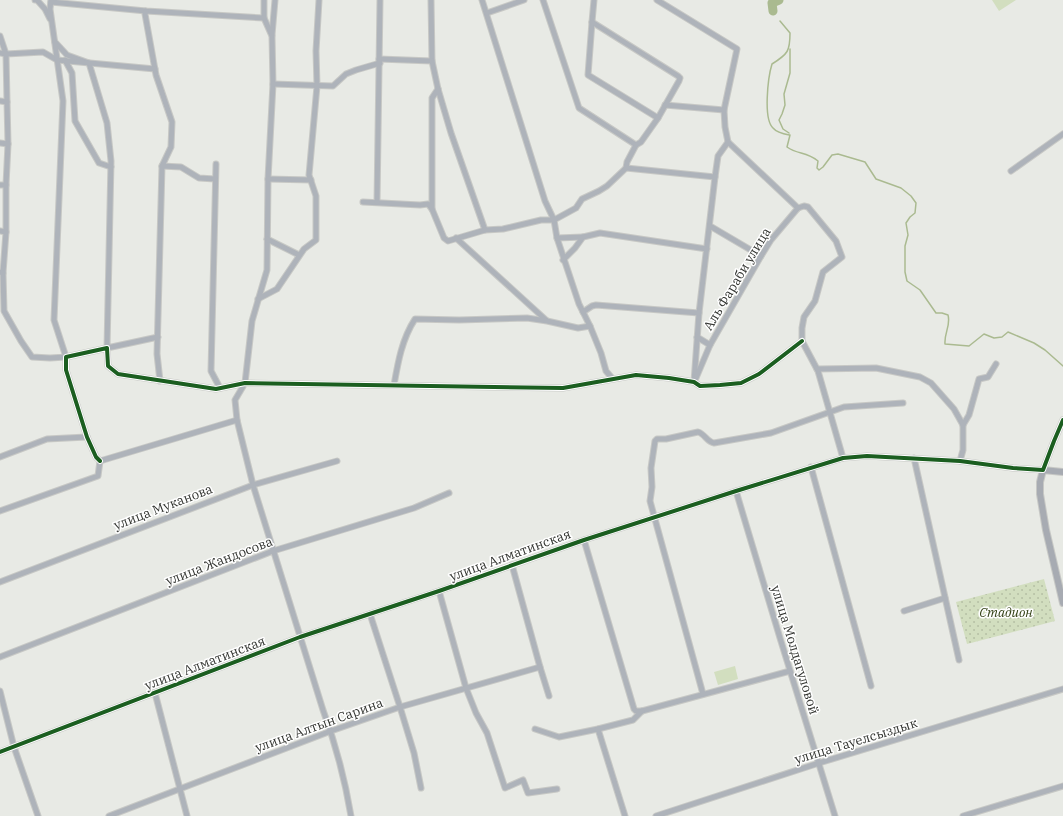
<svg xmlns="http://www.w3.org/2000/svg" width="1063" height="816" viewBox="0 0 1063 816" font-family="'IBM Plex Serif',serif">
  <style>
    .grass { fill: url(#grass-dots) }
    .garden { fill: #d2debf }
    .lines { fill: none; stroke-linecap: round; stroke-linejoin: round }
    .stream { stroke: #aaba90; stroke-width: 1.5 }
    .river { stroke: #aaba90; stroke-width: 9 }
    .minor-casing { stroke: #c7c8c5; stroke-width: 7 }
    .major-casing { stroke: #c7c8c5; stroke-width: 8 }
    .minor { stroke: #aeb3ba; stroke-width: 5 }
    .major { stroke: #a7abb2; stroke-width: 6 }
    .cycleway-casing { stroke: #fff; stroke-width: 6 }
    .cycleway { stroke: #1b5e20; stroke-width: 4 }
    .labels { text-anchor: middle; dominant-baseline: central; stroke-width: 3; stroke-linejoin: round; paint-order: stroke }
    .street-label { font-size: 13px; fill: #323430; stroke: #fff }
    .park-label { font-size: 13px; font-style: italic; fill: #324014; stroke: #fff }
  </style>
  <defs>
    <pattern id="grass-dots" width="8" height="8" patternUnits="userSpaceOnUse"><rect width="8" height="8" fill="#d2debf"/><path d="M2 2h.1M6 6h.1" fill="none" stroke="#b5bfa4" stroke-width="1.8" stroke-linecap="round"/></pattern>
  </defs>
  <rect width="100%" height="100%" fill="#e8eae5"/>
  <polygon class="grass" points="1044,579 1055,621 967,644 956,602"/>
  <g class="garden">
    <polygon points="992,0 1016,0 999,11"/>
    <polygon points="735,666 738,679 718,685 714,672"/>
  </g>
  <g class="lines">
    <g class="stream">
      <path d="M780,21l10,12c0,18 -2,21 -18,31 -4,13 -9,55 1,64 4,5 11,6 17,7l-3,12c11,8 19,4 31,14l-1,7 2,2 4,-3 9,-12 6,-1 27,8 11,17 25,9 10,8 5,7 -1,10 -5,4 -4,6 2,12 -3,11v26l2,9 13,9 16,23h6l6,2c3,10 -4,18 -3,29l24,2 15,-12 10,4 8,-1 6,-5 26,11 11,7 18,16"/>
      <polyline points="789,133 783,129 779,120 782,114 785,105 784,94 790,73 790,49"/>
    </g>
    <polyline class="river" points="773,11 772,3 779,0"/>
    <g class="minor-casing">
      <g id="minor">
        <polyline points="35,0 37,0 45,9 50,19"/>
        <path d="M264,0v18l8,18 1,48 -5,95 -1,91 -15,51 -7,62 -10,17 2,20 16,65 70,225c13,35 22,70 28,106"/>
        <polyline points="431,0 432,61 438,89 451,133 485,230"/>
        <polyline points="482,0 545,201 554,220 557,238 579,304 590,326"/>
        <polyline points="543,0 579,108 636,145"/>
        <polyline points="594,0 592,22 588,75 658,118"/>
        <polyline points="657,0 737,49 724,110 725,127 728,142 718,156 715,177 699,313 694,382"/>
        <polyline points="51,2 146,11 264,18"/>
        <polyline points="146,11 145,14 156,75 172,122 171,147 162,166"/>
        <polyline points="487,13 524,0"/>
        <polyline points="272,35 275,0"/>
        <polyline points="0,36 6,54 7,102"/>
        <polyline points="55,42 67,55 89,63 107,123 111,161 107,348 158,337"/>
        <polyline points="0,53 6,54 43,52 57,60 155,69"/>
        <polyline points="379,59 432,61"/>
        <polyline points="65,60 72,73 75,121 99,163 111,167"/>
        <polyline points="273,84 333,86 346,74 356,70 380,63"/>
        <polyline points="0,101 7,102 8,144 6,185"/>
        <polyline points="665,105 724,110"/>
        <polyline points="728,142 798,208"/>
        <polyline points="0,143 8,144"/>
        <polyline points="216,164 211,371 220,388"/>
        <polyline points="626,168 715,177"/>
        <polyline points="1011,171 1063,134"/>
        <polyline points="268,179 311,180"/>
        <polyline points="0,185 6,185 6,232"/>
        <polyline points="363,202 420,205 428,204 432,209 444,238 448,241 485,230 503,229 541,220 554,220 576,208 582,199 599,191 607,186 626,168 627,162 636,145 641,142 658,118 679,81 680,78 678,76 592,22"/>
        <polyline points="377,202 380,0"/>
        <polyline points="798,208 804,206 808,207 836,241 842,257 823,272 815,301 804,317 802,328 802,341 818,371 843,458"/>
        <polyline points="432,209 432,98 438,89"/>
        <polyline points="710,226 761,256"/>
        <polyline points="0,231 6,232 3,273"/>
        <polyline points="456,238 546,320"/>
        <polyline points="557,238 583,237"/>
        <polyline points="267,239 299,255"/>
        <polyline points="563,260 575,248 583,237 600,233 707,249"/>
        <polyline points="0,272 3,273 4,311 21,341 32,357 50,358 66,357 54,320 63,101 50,9 51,0"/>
        <polyline points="258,299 277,289 304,249 316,240 316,196 309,175 317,86 316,51 319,0"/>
        <polyline points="583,312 592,306 596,305 699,313"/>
        <polyline points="697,337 710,345"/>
        <polyline points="817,369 876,368 920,377 931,383 954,409 963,425 963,450 960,461"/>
        <polyline points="696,378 710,345 761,256 771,240 798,208"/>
        <polyline points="160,381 157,354 162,166 181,167 199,178 215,179"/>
        <path d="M394,385c4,-23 8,-46 21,-66l44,1 68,-2 20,3 31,7 12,-2 11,27 5,18 6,7"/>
        <polyline points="963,425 969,415 979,379 988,377 996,364"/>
        <polyline points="0,457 47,439 87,437"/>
        <polyline points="914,458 959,660"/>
        <polyline points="100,461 96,457 87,437 66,370 66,357 107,348 108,366 118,374 216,389 245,383 563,388 636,375 669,378 694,382 700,386 720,385 741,383 759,374 802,341"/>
        <polyline points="100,461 237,420"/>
        <polyline points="811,467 871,686"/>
        <polyline points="736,491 780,638 835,816"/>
        <polyline points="0,511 98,476 100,461"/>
        <polyline points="584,540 634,709 636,711 642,711 790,671"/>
        <polyline points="512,565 540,667 549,696"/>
        <polyline points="0,582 253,485 337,461"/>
        <polyline points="439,591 466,688 476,713 487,733 505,788 523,780 528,793 557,789"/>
        <polyline points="904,611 945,598"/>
        <polyline points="370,614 400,707 414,753 421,788"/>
        <polyline points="0,657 273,551 414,508 449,493"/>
        <polyline points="0,691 14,747 38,816"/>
        <polyline points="155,693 187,816"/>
        <path d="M703,694l-53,-193 2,-14 -1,-19 4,-27 2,-2h9l32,-7c7,2 9,10 16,11l57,-10 73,-26 59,-4"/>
        <polyline points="535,729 559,737 598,729 633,720 642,711"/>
        <polyline points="598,729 625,816"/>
        <polyline points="0,752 300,637 439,591 584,540 736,491 843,458 867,456 960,461 1013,468 1043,470 1054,441 1063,420"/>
        <polyline points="109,816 331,731 400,707 540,667"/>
        <polyline points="656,816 819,763 1063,689"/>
        <polyline points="963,816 1063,786"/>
      </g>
    </g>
    <g class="major-casing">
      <polyline id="major" points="1063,472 1043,470 1040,482 1040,494 1046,530 1063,603"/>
    </g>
    <use href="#minor" class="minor"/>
    <use href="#major" class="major"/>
    <g class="cycleway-casing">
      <g id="cycleway">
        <polyline points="100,461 96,457 87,437 66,370 66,357 107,348 108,366 118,374 216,389 245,383 563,388 636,375 669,378 694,382 700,386 720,385 741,383 759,374 802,341"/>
        <polyline points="0,752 300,637 439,591 584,540 736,491 843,458 867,456 960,461 1013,468 1043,470 1054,441 1063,420"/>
      </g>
    </g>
    <use href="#cycleway" class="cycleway"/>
  </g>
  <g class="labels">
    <g class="street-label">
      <text transform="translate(737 279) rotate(-59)">Аль Фараби улица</text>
      <text transform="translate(163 507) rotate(-21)">улица Муканова</text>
      <text transform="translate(510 555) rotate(-20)">улица Алматинская</text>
      <text transform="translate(219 561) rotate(-21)">улица Жандосова</text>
      <text transform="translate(795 650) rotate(73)">улица Молдагуловой</text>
      <text transform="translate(205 663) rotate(-21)">улица Алматинская</text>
      <text transform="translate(319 725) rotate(-20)">улица Алтын Сарина</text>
      <text transform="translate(856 741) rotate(-17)">улица Тауелсыздык</text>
    </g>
    <g class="park-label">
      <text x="1006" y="612">Стадион</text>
    </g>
  </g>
</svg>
